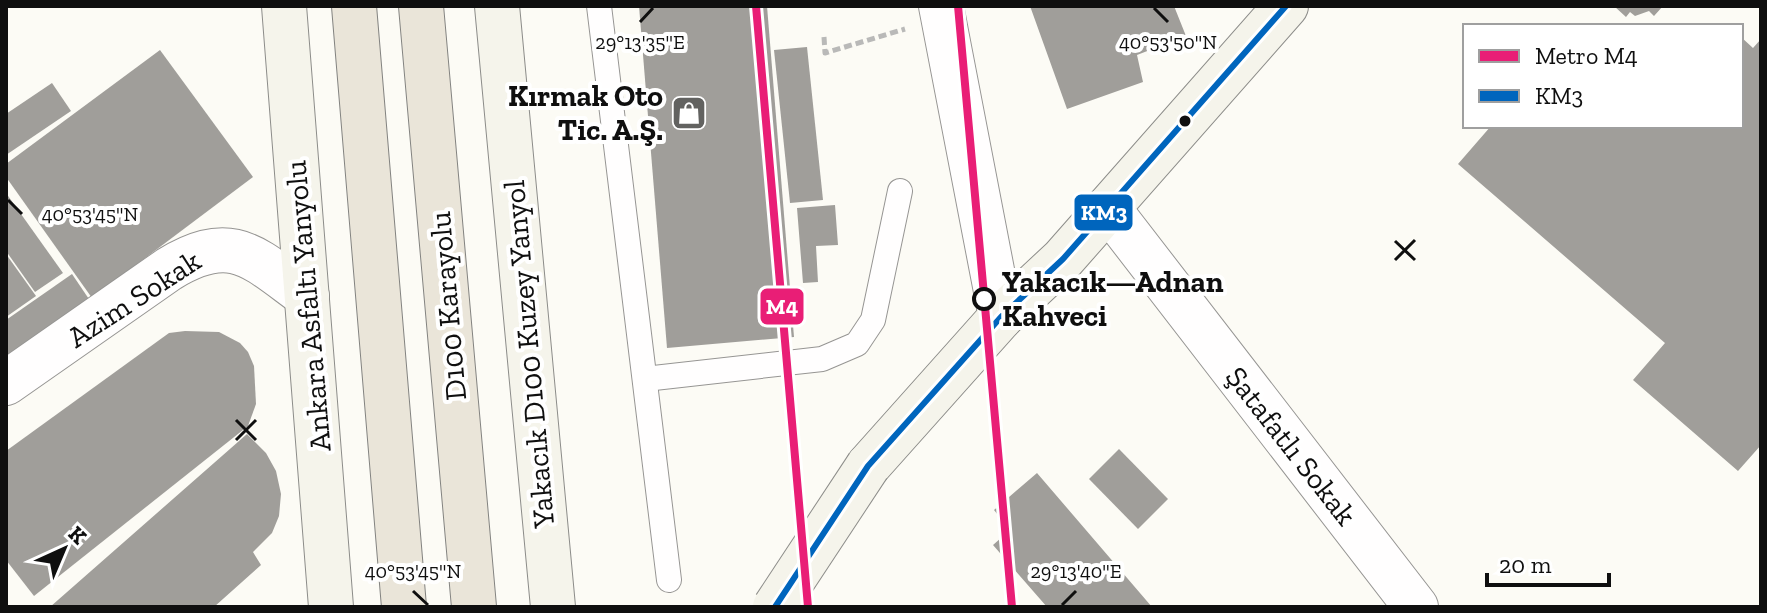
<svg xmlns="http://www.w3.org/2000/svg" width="1767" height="613" viewBox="0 0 1767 613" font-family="'Zilla Slab',serif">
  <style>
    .building { fill: #a09e9a }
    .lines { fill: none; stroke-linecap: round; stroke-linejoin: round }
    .service-casing { stroke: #969593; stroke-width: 26 }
    .minor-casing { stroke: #969593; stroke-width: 46 }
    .secondary-casing { stroke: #8c8c89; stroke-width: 46 }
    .trunk-casing { stroke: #838380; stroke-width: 46 }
    .path { stroke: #b9b9b8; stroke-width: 5; stroke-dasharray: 8 4; stroke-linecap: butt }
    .service { stroke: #fffefe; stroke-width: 24 }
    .minor { stroke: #fffefe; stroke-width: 44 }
    .secondary { stroke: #f5f4eb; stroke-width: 44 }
    .trunk { stroke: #eae5d9; stroke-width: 44 }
    .secondary-bridge-casing { stroke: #8c8c89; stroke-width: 46; stroke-linecap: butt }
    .secondary-bridge { stroke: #f5f4eb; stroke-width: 44 }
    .bus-1-casing { stroke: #fff; stroke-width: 12 }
    .bus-1 { stroke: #0065bd; stroke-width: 6 }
    .metro-1-casing { stroke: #fff; stroke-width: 14 }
    .metro-1 { stroke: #e91e76; stroke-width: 8 }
    .ticks { fill: none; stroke: #0f0f0f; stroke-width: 3 }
    .bus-dot { fill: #0f0f0f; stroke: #fff; stroke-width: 3 }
    .stop-dot { fill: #fff; stroke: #0f0f0f; stroke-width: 4 }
    .labels { text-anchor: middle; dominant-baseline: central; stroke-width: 8; stroke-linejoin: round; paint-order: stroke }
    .poi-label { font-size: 30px; font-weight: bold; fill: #0f0f0f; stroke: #fff; text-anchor: end }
    .stop-label { font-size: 30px; font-weight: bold; fill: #0f0f0f; stroke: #fff; text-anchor: start }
    .street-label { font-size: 30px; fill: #0f0f0f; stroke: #fff }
    .ticks-label { font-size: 20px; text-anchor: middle; fill: #0f0f0f; stroke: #fff; stroke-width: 8; stroke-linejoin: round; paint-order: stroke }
    .line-badge { stroke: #fff; stroke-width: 3 }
    .badge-label { font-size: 22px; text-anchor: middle; font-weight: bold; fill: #fff }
  </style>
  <rect width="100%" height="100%" fill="#fcfbf5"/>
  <g class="building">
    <polygon points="639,6 767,6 794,337 667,348"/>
    <polygon points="1030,6 1174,6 1186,36 1137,55 1143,82 1067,109"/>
    <polygon points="1614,6 1663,6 1654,16 1649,11 1635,16 1630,12 1626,17"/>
    <polygon points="1741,37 1753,48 1761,39 1761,445 1738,471 1633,380 1665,343 1458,164 1491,126 1741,126"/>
    <polygon points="807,47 823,200 790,203 774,50"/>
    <polygon points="160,50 253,177 92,298 6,177 6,164"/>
    <polygon points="52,83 71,111 6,155 6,114"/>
    <polygon points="6,193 63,273 35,292 6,251"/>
    <polygon points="835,205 838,245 816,246 818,282 803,283 797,208"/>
    <polygon points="6,254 36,296 6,317"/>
    <polygon points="72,274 95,308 6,371 6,320"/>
    <polygon points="185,331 219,332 240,343 248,352 254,366 256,404 248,426 34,596 6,560 6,451 169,333"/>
    <polygon points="247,434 266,453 276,471 281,494 279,516 272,533 253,552 261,565 214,607 50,607"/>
    <polygon points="1119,449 1168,499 1138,529 1089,479"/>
    <polygon points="1037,473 1152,607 1047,607 993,545 1010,530 994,510"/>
  </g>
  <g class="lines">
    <g class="service-casing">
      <g id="service">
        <polyline points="599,6 669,580"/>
        <polyline points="645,379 822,359 857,344 873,320 900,191"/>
      </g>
    </g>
    <g class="minor-casing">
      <g id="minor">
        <polyline points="941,6 1001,317"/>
        <polyline points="1108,208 1416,607"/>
        <path d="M6,383l163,-114c64,-39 85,-11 138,27"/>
      </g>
    </g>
    <g class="secondary-casing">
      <g id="secondary">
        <polyline points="284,6 331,607"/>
        <polyline points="497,6 553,607"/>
        <polyline points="868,466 1001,317 1063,259 1286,6"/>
      </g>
    </g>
    <g class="trunk-casing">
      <g id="trunk">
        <polyline points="354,6 404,607"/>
        <polyline points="421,6 474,607"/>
      </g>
    </g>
    <polyline class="path" points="824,37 825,53 905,29"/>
    <use href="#service" class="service"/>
    <use href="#minor" class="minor"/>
    <use href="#secondary" class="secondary"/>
    <use href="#trunk" class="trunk"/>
    <g class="secondary-bridge-casing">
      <polyline id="secondary-bridge" points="775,607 868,466"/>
    </g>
    <use href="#secondary-bridge" class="secondary-bridge"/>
    <g class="bus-1-casing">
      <polyline id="bus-1" points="775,607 868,466 1001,317 1063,259 1286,6"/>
    </g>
    <use href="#bus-1" class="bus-1"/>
    <g class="metro-1-casing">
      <g id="metro-1">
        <polyline points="756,6 808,607"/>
        <polyline points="958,6 1012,607"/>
      </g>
    </g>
    <use href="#metro-1" class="metro-1"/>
  </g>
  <path class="ticks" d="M1154,8l14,14M640,22l13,-14M8,200l14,14M1395,241l20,19M1395,260l20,-20M236,420l20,20M236,440l20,-20M413,591l15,14M1062,605l14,-14"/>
  <defs>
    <g id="shop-square" transform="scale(1.8)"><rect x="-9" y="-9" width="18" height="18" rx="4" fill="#626260" stroke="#fff"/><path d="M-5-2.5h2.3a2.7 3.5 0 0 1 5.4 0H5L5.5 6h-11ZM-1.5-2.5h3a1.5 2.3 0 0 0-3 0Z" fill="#fff"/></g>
  </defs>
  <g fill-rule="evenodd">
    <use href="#shop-square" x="689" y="113"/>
  </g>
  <circle class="bus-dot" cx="1185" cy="121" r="7"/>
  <circle class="stop-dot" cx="984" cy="299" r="10"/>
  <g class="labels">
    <g class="poi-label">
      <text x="663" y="96">Kırmak Oto<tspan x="663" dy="34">Tic. A.Ş.</tspan></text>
    </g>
    <g class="stop-label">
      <text x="1002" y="282">Yakacık—Adnan<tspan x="1002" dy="34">Kahveci</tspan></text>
    </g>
    <g class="street-label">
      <text transform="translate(134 299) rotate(-33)">Azim Sokak</text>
      <text transform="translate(308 306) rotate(-95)">Ankara Asfaltı Yanyolu</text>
      <text transform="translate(448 306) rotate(-95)">D100 Karayolu</text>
      <text transform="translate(529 354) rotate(-95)">Yakacık D100 Kuzey Yanyol</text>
      <text transform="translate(1291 446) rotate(52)">Şatafatlı Sokak</text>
    </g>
  </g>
  <g class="ticks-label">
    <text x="1168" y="49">40°53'50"N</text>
    <text x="640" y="49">29°13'35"E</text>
    <text x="90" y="221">40°53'45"N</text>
    <text x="1076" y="578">29°13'40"E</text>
    <text x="413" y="578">40°53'45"N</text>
  </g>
  <g class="line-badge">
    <rect x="1073" y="193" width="61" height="39" rx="8" fill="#0065bd"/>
    <rect x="759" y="287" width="46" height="39" rx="8" fill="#e91e76"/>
  </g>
  <g class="badge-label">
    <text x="1104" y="220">KM3</text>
    <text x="782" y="314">M4</text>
  </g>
  <rect width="1767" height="613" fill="none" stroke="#0f0f0f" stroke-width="16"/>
  <rect x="1463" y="24" width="280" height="104" fill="#ffffff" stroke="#9f9f9f" stroke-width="2"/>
  <rect x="1479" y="50" width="40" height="12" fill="#e91e76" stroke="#9f9f9f" stroke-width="2"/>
  <text x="1535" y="64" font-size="24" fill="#0f0f0f">Metro M4</text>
  <rect x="1479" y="90" width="40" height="12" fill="#0065bd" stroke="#9f9f9f" stroke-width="2"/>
  <text x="1535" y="104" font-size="24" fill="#0f0f0f">KM3</text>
  <g transform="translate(64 549) rotate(44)" stroke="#ffffff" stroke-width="6" paint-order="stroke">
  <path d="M0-6L14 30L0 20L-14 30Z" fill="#0f0f0f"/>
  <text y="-12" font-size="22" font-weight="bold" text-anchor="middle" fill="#0f0f0f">K</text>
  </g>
  <path d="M1487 573v12h122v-12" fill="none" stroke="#0f0f0f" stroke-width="4"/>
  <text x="1499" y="573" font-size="24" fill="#0f0f0f" stroke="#ffffff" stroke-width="6" paint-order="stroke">20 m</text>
</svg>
